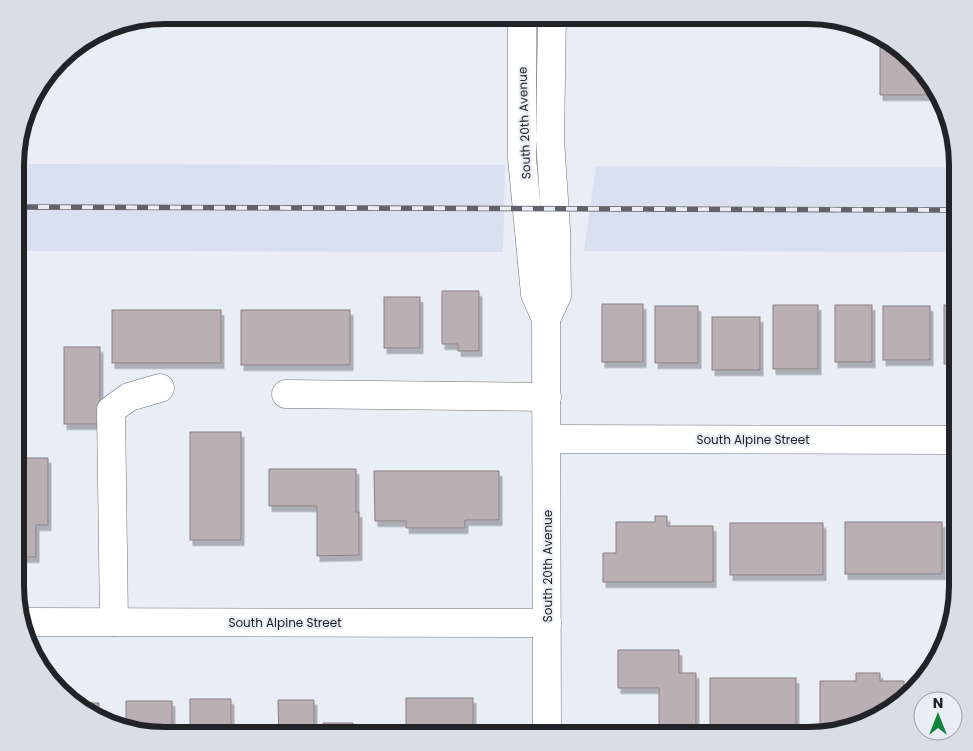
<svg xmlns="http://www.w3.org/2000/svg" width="973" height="751" viewBox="0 0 973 751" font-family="Poppins,sans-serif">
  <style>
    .built { fill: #d9e0ef }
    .building { fill: #bab0b3; stroke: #877e81; filter: url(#shadow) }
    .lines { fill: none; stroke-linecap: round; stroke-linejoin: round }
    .minor-casing { stroke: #6f7279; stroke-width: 29 }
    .minor { stroke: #fff; stroke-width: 28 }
    .rail-casing { stroke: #616368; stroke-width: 5.5 }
    .rail { stroke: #e9edf5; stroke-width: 4; stroke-dasharray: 11; stroke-linecap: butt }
    .labels { text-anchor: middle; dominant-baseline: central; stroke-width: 4; stroke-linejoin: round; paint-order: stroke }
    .street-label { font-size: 12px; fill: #222326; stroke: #e9edf5 }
    .rim { fill: none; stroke: #222326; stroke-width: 6 }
  </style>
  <defs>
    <filter id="shadow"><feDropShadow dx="3" dy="5.5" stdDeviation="0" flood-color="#0004"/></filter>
  </defs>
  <rect width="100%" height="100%" fill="#e9edf5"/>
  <g class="built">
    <polygon points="16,164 505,165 503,252 16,251"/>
    <polygon points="596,166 958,167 958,252 584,251"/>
  </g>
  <g class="building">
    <polygon points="880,36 907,52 940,95 880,95"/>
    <polygon points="442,291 479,291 479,351 458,351 458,344 442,344"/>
    <rect x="384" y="297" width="36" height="51"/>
    <rect x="602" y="304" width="41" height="58"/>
    <rect x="773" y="305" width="45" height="64"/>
    <rect x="835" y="305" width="37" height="57"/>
    <rect x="944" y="305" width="14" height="59"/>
    <rect x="655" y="306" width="43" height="57"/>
    <rect x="883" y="306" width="47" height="54"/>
    <rect x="112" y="310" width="109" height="53"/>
    <rect x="241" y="310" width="109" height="55"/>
    <rect x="712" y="317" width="48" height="53"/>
    <rect x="16" y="345" width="1" height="79"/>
    <rect x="64" y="347" width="36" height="77"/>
    <rect x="190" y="432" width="51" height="108"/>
    <polygon points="16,458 48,458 48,525 36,525 36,557 15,557"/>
    <polygon points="269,469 356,469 356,512 359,512 359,555 317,556 317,506 269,506"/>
    <polygon points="374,471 499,471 499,520 465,520 465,528 406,528 406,521 375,521"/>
    <polygon points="655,516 667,516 667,526 713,526 713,582 603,582 603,553 616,553 616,522 655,522"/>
    <rect x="845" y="522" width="97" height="52"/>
    <rect x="730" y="523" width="93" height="52"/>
    <polygon points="618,650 679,650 679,673 696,673 696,726 659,726 659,688 618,688"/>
    <polygon points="856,673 880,673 880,681 904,681 904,697 866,725 857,726 820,727 820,681 856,681"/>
    <rect x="710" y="678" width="86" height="47"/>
    <rect x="406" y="698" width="67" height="38"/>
    <polygon points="190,699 231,699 231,736 155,736 126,729 126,701 172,701 172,735 190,735"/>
    <polygon points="278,700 314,700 314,732 323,732 323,723 353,723 353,736 279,736"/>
    <polygon points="72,703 99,703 99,719"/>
  </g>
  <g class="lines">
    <g class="minor-casing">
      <g id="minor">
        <polyline points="522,15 522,158 535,294 546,319 547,736"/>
        <polyline points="546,319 557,296 556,229 550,140 552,15"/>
        <polyline points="286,394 547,397"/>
        <polyline points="547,439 958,440"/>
        <polyline points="22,622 547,623"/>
        <polyline points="114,622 111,410 129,397 160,388"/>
      </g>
    </g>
    <use href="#minor" class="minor"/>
    <g class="rail-casing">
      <polyline id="rail" points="16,207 958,210"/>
    </g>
    <use href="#rail" class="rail"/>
  </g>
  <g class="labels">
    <g class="street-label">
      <text transform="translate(524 123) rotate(-92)">South 20th Avenue</text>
      <text x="753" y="439">South Alpine Street</text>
      <text transform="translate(547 566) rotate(-90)">South 20th Avenue</text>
      <text x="285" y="622">South Alpine Street</text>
    </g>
  </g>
  <path d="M0 0H973V751H0ZM165 24H808A141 141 0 0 1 949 165V586A141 141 0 0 1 808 727H165A141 141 0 0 1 24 586V165A141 141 0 0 1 165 24Z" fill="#d9dde4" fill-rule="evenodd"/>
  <path class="rim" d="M165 24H808A141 141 0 0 1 949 165V586A141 141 0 0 1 808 727H165A141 141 0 0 1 24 586V165A141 141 0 0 1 165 24Z"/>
  <g transform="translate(938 716)"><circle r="24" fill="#e9edf5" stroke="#999ca2"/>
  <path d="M0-4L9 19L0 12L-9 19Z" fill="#11833b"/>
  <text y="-8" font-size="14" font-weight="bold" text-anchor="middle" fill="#222326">N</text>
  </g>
</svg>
